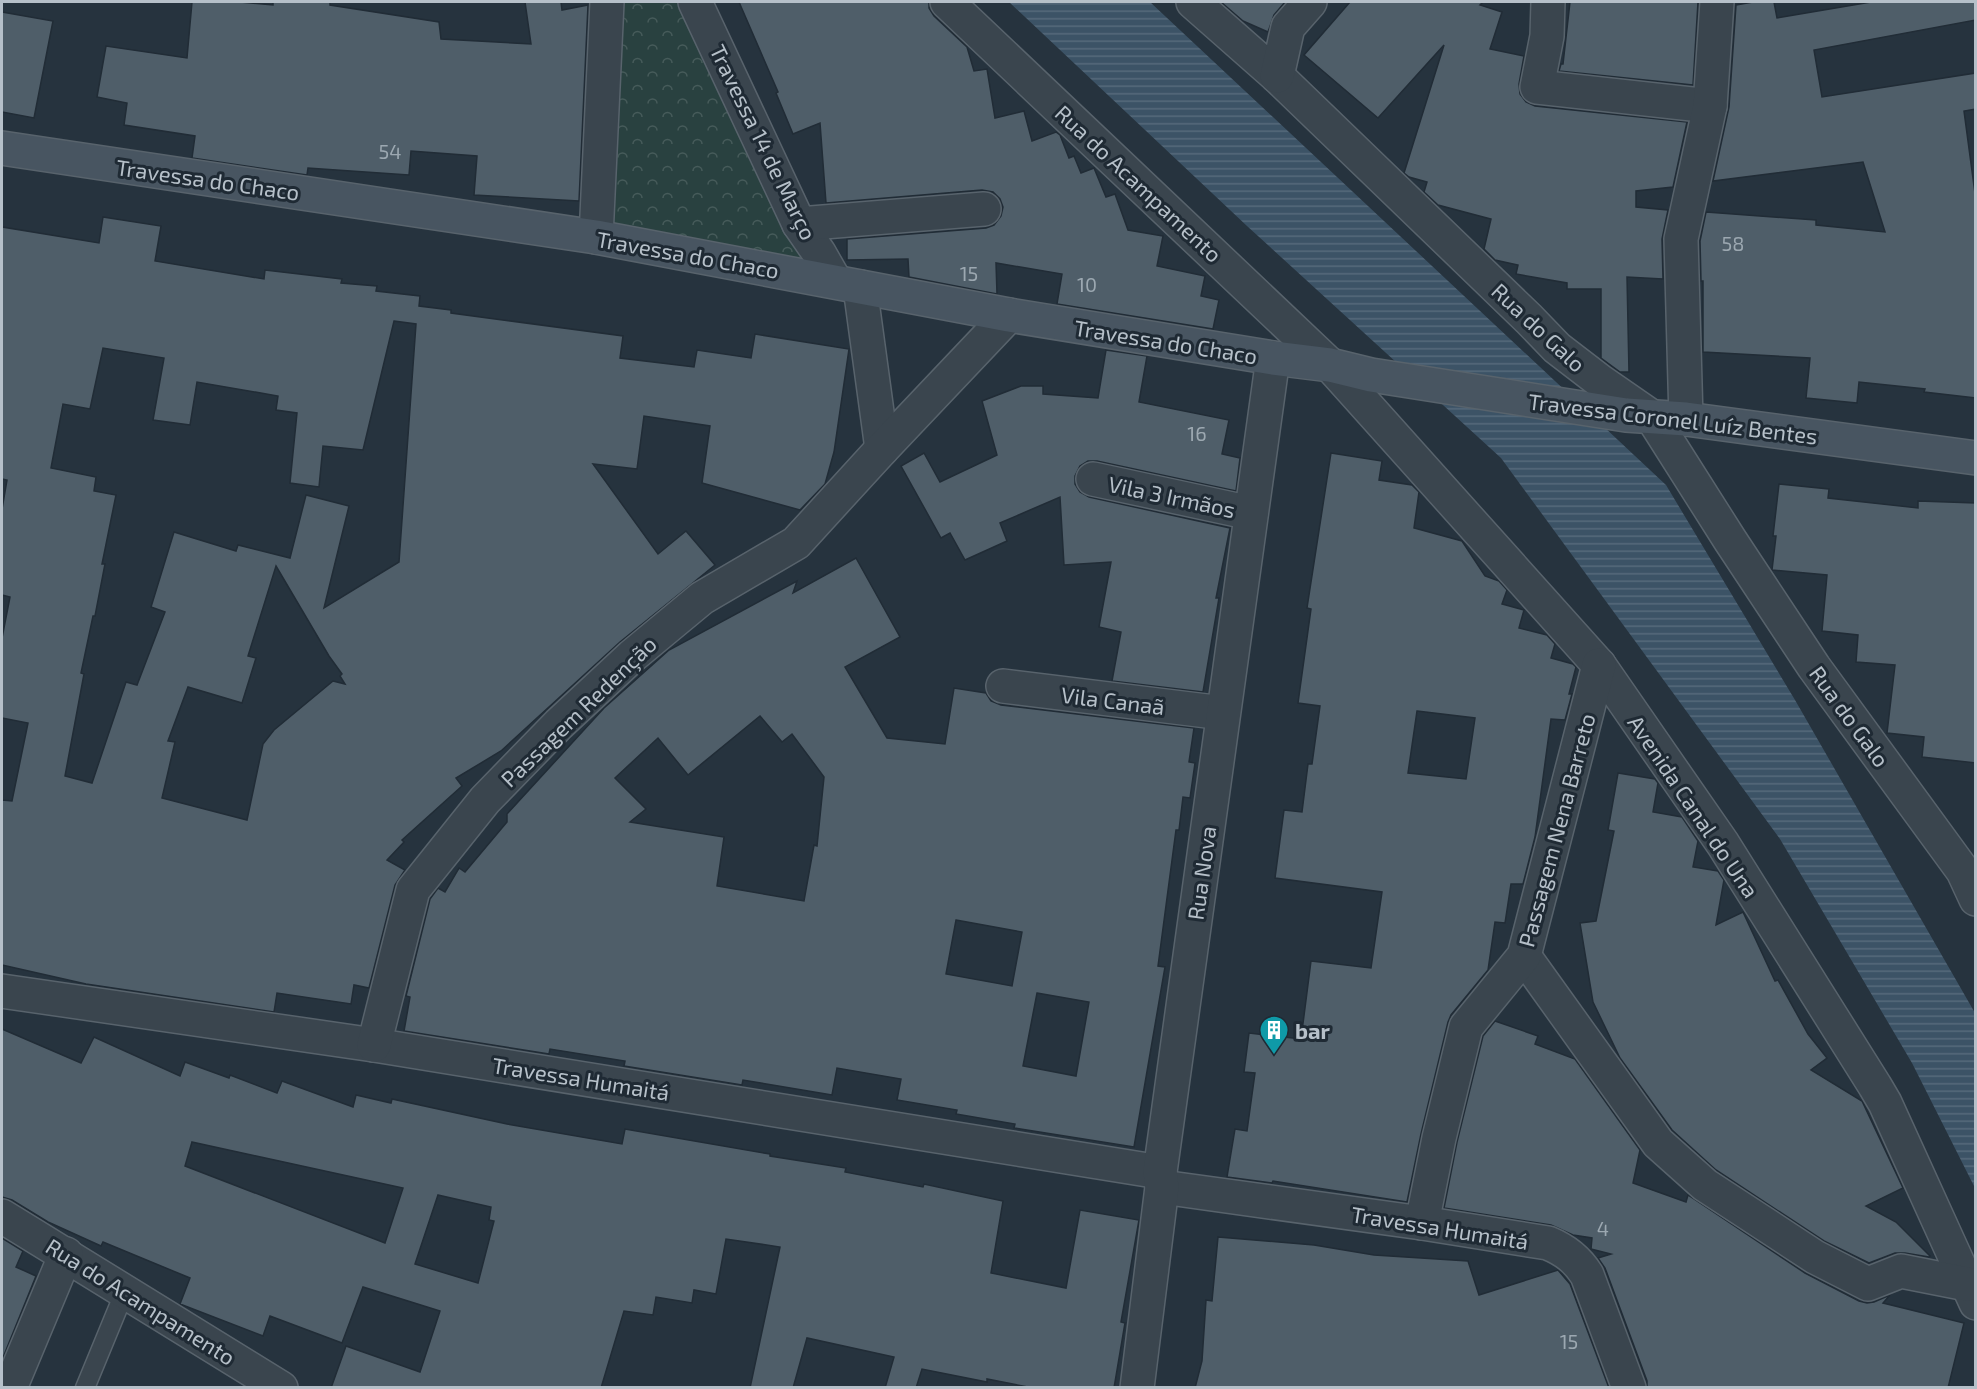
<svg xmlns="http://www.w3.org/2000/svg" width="1977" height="1389" viewBox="0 0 1977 1389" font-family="'Exo 2',sans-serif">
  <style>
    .forest { fill: url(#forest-crowns) }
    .water { fill: url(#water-rules) }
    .building { fill: #4f5e69; stroke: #212c36; stroke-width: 1.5; fill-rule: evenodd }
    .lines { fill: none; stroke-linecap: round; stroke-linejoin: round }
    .lane-casing { stroke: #58636c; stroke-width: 21 }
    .street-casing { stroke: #58636c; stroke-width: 36 }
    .secondary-casing { stroke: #58636c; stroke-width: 36 }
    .lane { stroke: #3a454e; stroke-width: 18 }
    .street { stroke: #3a454e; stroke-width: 33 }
    .secondary { stroke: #485561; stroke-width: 33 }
    .labels { text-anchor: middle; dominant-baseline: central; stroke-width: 6; stroke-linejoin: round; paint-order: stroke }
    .number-label { font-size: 20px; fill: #9ca8b1 }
    .street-label { font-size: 22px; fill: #b6c0c9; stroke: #1f2a34 }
    .poi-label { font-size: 22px; font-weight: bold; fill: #b6c0c9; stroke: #1f2a34; text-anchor: start }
  </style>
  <defs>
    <pattern id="forest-crowns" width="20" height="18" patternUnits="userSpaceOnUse" patternTransform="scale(1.5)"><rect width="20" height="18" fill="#294140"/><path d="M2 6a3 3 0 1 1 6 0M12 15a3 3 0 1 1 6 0" fill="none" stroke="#465b5a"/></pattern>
    <pattern id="water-rules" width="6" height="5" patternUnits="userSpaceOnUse" patternTransform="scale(1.5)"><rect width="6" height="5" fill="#3c5366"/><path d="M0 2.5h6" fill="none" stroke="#566a7b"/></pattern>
  </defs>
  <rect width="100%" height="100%" fill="#26333e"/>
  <polygon class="forest" points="618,2 696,2 819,266 608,248"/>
  <polygon class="water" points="1009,2 1150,2 1666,485 1795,700 1975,1013 1975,1188 1912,1063 1780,839 1501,458 1247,226"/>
  <g class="building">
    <polygon points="192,2 240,2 273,5 273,2 330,2 330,5 439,22 441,39 531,44 525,2 561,2 562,10 588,5 579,201 474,195 477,156 411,151 409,175 308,168 307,175 192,158 195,136 124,125 127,103 97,97 106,46 187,58"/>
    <polygon points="739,2 929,2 929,8 934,16 967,47 974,71 987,69 995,118 1024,111 1032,141 1056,132 1060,135 1069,158 1074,156 1081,173 1094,168 1106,197 1115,194 1128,230 1163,236 1157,266 1205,276 1201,296 1219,300 1213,329 1057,304 1062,274 996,263 997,294 909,277 908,259 847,260 847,239 986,228 994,225 1001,216 1003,207 1000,199 993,192 982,190 826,203 820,123 793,134 776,93 778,92"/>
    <polygon points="1221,2 1285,2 1274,15 1268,32 1243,21"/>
    <polygon points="1350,2 1483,2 1480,5 1502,12 1490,49 1524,56 1519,84 1520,94 1526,102 1535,106 1687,122 1673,187 1636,191 1636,207 1668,210 1662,239 1663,279 1627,277 1629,372 1620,372 1601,358 1601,289 1567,289 1567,283 1516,274 1518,265 1495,260 1484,249 1491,219 1438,205 1424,192 1427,182 1409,177 1404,173 1444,45 1378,118 1304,55"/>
    <polygon points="1570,2 1698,2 1693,85 1559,71 1561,64 1563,64"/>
    <polygon points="1753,2 1774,2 1777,18 1871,2 1976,2 1976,20 1814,50 1822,97 1976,73 1976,109 1964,111 1976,201 1976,398 1924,392 1925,389 1859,382 1857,403 1806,398 1810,358 1703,352 1703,281 1701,281 1700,241 1706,212 1816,220 1816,225 1885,232 1863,162 1713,181 1729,107 1736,5"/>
    <polygon points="2,12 53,21 34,118 2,112"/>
    <path d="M103,217l58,9 -6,35 109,18 1,-9 77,9 -1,4 36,3 -1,5 44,5 -1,10 32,4v3l172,23 -3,22 74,9 3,-17 54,8 4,-24 94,15 -15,103 -9,32 -25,26 -98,-27 8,-57 -66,-10 -7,53 -44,-5 65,90 28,-23 29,34 -95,77 -119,109 -45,27 6,8 -60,54 2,2 -17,18 18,10 -10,15 -26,103 -15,-3 -3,19 -74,-11 -3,19 -188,-28 -84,-19v-165l10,1 16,-78 -26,-5v-80l8,-41 -8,-2v-86l5,-29 -5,-1v-252l97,16zM394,321l22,3 -17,238 -75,46 25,-102 -43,-11 -16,63 -52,-13 -2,6 -62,-19 -23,75 14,5 -28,73 -11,-3 -34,101 -27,-7 19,-102 -3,-1 12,-57h2l10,-52h-3l14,-69 -22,-4 2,-14 -45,-9 12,-64 27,5 13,-61 61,10 -11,62 37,5 7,-43 81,14 -2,14 21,3 -7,70 29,4 4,-41 40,4zM276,566l53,90 13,18 -2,2 5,8 -12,-3 -59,49 -11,14 -16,76 -85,-22 13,-56 -7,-1 20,-54 54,16 14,-45 -8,-2z"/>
    <polygon points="1106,350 1147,356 1139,402 1229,420 1222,454 1240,458 1236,491 1097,461 1088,461 1080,466 1075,476 1075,484 1080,492 1089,497 1230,528 1216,598 1219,598 1203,692 1112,681 1121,632 1099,627 1111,562 1064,565 1060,497 1000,523 1007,541 965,560 950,533 941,538 901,466 924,453 940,482 997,455 982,401 1021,386 1043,386 1043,394 1098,398"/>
    <path d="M1331,453l51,8 -3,19 33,5 7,7 -5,36 48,13 23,35 14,5 8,9 -5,14 22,6 -5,18 28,7 8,9 -4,14 22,6 3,3 -7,27h3l-7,26 -14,-1 -16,118 -12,47h-12l-6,39 -10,-1 -7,48 -37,45 -3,7 -27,112 -14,68 -134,-21 -1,2 -45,-6 8,-48 12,2 8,-58 -11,-1 5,-39 52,6 10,-78 60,7 11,-76 -107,-14 9,-68 18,2 6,-48h4l8,-58 -22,-3 13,-94 -4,-1zM1417,711l58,7 -9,61 -58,-6z"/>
    <polygon points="1779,484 1829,489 1828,498 1918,508 1918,501 1976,503 1976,763 1922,757 1924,737 1887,733 1895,665 1856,662 1858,635 1822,631 1827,575 1772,570 1776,536 1773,536"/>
    <path d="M856,558l44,79 -55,30 42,71 58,6 9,-56 32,5 5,8 10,4 193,23 -5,34 6,1 -5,35 -7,-1 -4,33h-3l-18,136 7,1 -31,180 -120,-19 1,-4 -59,-10 1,-4 -60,-10 4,-21 -64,-11 -5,27 -89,-15 -1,5 -118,-19 1,-5 -75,-12 -1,5 -145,-23 6,-34 -4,-1 24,-97 8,-11 7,4 14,-24 6,4 42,-50v-8l97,-106 65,-58 128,-69 -4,12zM760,716l22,26 10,-8 32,43 -7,69 -3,-1 -10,56 -87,-15 7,-49 -94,-15 16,-13 -31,-31 43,-40 30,37zM956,920l66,12 -10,54 -66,-12zM1037,993l52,9 -13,74 -53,-10z"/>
    <polygon points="1618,773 1655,779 1658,783 1653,812 1682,817 1698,841 1693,867 1718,871 1724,880 1716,925 1743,912 1775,981 1778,980 1808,1034 1827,1058 1811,1070 1862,1101 1903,1188 1866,1206 1896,1222 1930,1256 1929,1257 1905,1253 1895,1253 1869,1263 1824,1241 1716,1170 1672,1130 1620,1058 1593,1002 1580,923 1596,921 1614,831 1608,830"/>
    <polygon points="1495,1021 1538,1036 1535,1044 1575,1059 1640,1150 1633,1183 1686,1202 1688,1195 1805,1273 1859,1301 1867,1303 1874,1302 1890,1295 1883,1303 1964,1323 1948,1388 1647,1388 1647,1381 1605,1268 1598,1258 1611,1254 1591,1249 1592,1238 1573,1235 1551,1225 1444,1208 1457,1142 1483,1036"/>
    <path d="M2,1029l79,34 13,-26 86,39 5,-14 44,16 1,-3 47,18 5,-12 71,26 3,-12 35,8 1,-4 115,25 115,20 3,-15 145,25v2l76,12 -1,4 78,15 1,-3 79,17 -12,72 75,15 14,-78 59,10 -18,102 4,1 -11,65h-81l-46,-9v3l-65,-13 -6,19h-31l9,-31 -87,-19 -14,50h-43l30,-141 -54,-8 -10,55 -22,-4 -2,13 -36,-6 -3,18 -29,-4 -23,77h-270l15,-42 74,26 20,-61 -77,-24 -21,56 -72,-27 -7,20 -83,-32 10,-26 -87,-36 -2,4 -53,-24 -36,-22 -10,-3zM192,1142l211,46 -18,55 -200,-77zM438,1195l53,12 -2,13 5,1 -16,62 -63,-19z"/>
    <polygon points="1218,1237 1314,1245 1374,1255 1468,1261 1479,1295 1558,1270 1570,1284 1609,1388 1195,1388 1202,1361 1206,1300 1212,1301"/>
    <polygon points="2,1238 23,1251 16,1267 36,1276 2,1360"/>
  </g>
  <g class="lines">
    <g class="lane-casing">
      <polyline id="lane" points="85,1388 125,1291"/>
    </g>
    <g class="street-casing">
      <g id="street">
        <polyline points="695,2 799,224 819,253 835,281"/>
        <polyline points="947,2 1330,365 1599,665 1723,844 1875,1086 1885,1103 1976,1303"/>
        <polyline points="1193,2 1277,76 1529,319 1557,348 1600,381 1652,417 1730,540 1814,667 1963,871 1976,899"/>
        <polyline points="1548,2 1547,36 1537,87 1710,106"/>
        <polyline points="1277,76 1288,27 1310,2"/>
        <polyline points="799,224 984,209"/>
        <polyline points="596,237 607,2"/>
        <polyline points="860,287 882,449"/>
        <polyline points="1686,419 1681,239 1710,106 1717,2"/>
        <polyline points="1093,479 1251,513"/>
        <polyline points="1003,686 1223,713"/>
        <polyline points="1524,956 1658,1143 1705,1185 1815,1257 1868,1284 1901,1271 1967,1284"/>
        <polyline points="2,991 374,1045 1160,1172"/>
        <polyline points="374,1045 413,890 485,800 559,724 632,656 702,598 796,543 882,449 1009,315"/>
        <path d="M1162,1187l260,36 126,20c17,7 29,16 39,32l42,113"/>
        <polyline points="2,1216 281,1388"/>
        <polyline points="1422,1223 1439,1138 1466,1027 1524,956 1599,665"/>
        <polyline points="10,1388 66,1254"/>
        <polyline points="1137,1388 1162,1187 1160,1172 1273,358"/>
      </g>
    </g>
    <g class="secondary-casing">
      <polyline id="secondary" points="2,148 596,237 1009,315 1273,358 1330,365 1371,375 1626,415 1686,419 1976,458"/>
    </g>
    <use href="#lane" class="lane"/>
    <use href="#street" class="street"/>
    <use href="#secondary" class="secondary"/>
  </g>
  <defs>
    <g id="building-pin" transform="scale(1.5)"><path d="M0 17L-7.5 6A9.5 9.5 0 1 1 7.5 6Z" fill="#0f9aa8" stroke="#1f2a34"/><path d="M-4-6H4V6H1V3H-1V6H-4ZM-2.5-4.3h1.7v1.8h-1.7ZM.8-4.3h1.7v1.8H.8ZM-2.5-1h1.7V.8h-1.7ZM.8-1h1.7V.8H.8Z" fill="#fff"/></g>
  </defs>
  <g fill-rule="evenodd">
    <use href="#building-pin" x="1274" y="1030"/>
  </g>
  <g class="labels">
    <g class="number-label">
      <text x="390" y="151">54</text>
      <text x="1733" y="243">58</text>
      <text x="969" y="273">15</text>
      <text x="1087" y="284">10</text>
      <text x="1197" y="433">16</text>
      <text x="1603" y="1228">4</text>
      <text x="1569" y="1341">15</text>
    </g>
    <g class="street-label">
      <text transform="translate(764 142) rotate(64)">Travessa 14 de Março</text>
      <text transform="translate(208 179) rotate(8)">Travessa do Chaco</text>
      <text transform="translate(1139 183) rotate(43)">Rua do Acampamento</text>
      <text transform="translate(688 254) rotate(10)">Travessa do Chaco</text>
      <text transform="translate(1539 327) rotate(43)">Rua do Galo</text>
      <text transform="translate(1166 341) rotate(9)">Travessa do Chaco</text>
      <text transform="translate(1673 418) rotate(7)">Travessa Coronel Luíz Bentes</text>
      <text transform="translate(1172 496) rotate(12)">Vila 3 Irmãos</text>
      <text transform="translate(1113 700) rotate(7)">Vila Canaã</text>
      <text transform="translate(578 711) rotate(-44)">Passagem Redenção</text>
      <text transform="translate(1850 716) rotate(54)">Rua do Galo</text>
      <text transform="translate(1694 806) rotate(56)">Avenida Canal do Una</text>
      <text transform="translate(1556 830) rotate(-75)">Passagem Nena Barreto</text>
      <text transform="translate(1201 873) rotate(-82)">Rua Nova</text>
      <text transform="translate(581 1078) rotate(9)">Travessa Humaitá</text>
      <text transform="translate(1440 1227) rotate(9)">Travessa Humaitá</text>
      <text transform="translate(141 1301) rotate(32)">Rua do Acampamento</text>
    </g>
    <g class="poi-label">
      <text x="1295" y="1030">bar</text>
    </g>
  </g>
  <rect width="1977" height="1389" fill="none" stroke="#b6c0c9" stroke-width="6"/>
</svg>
